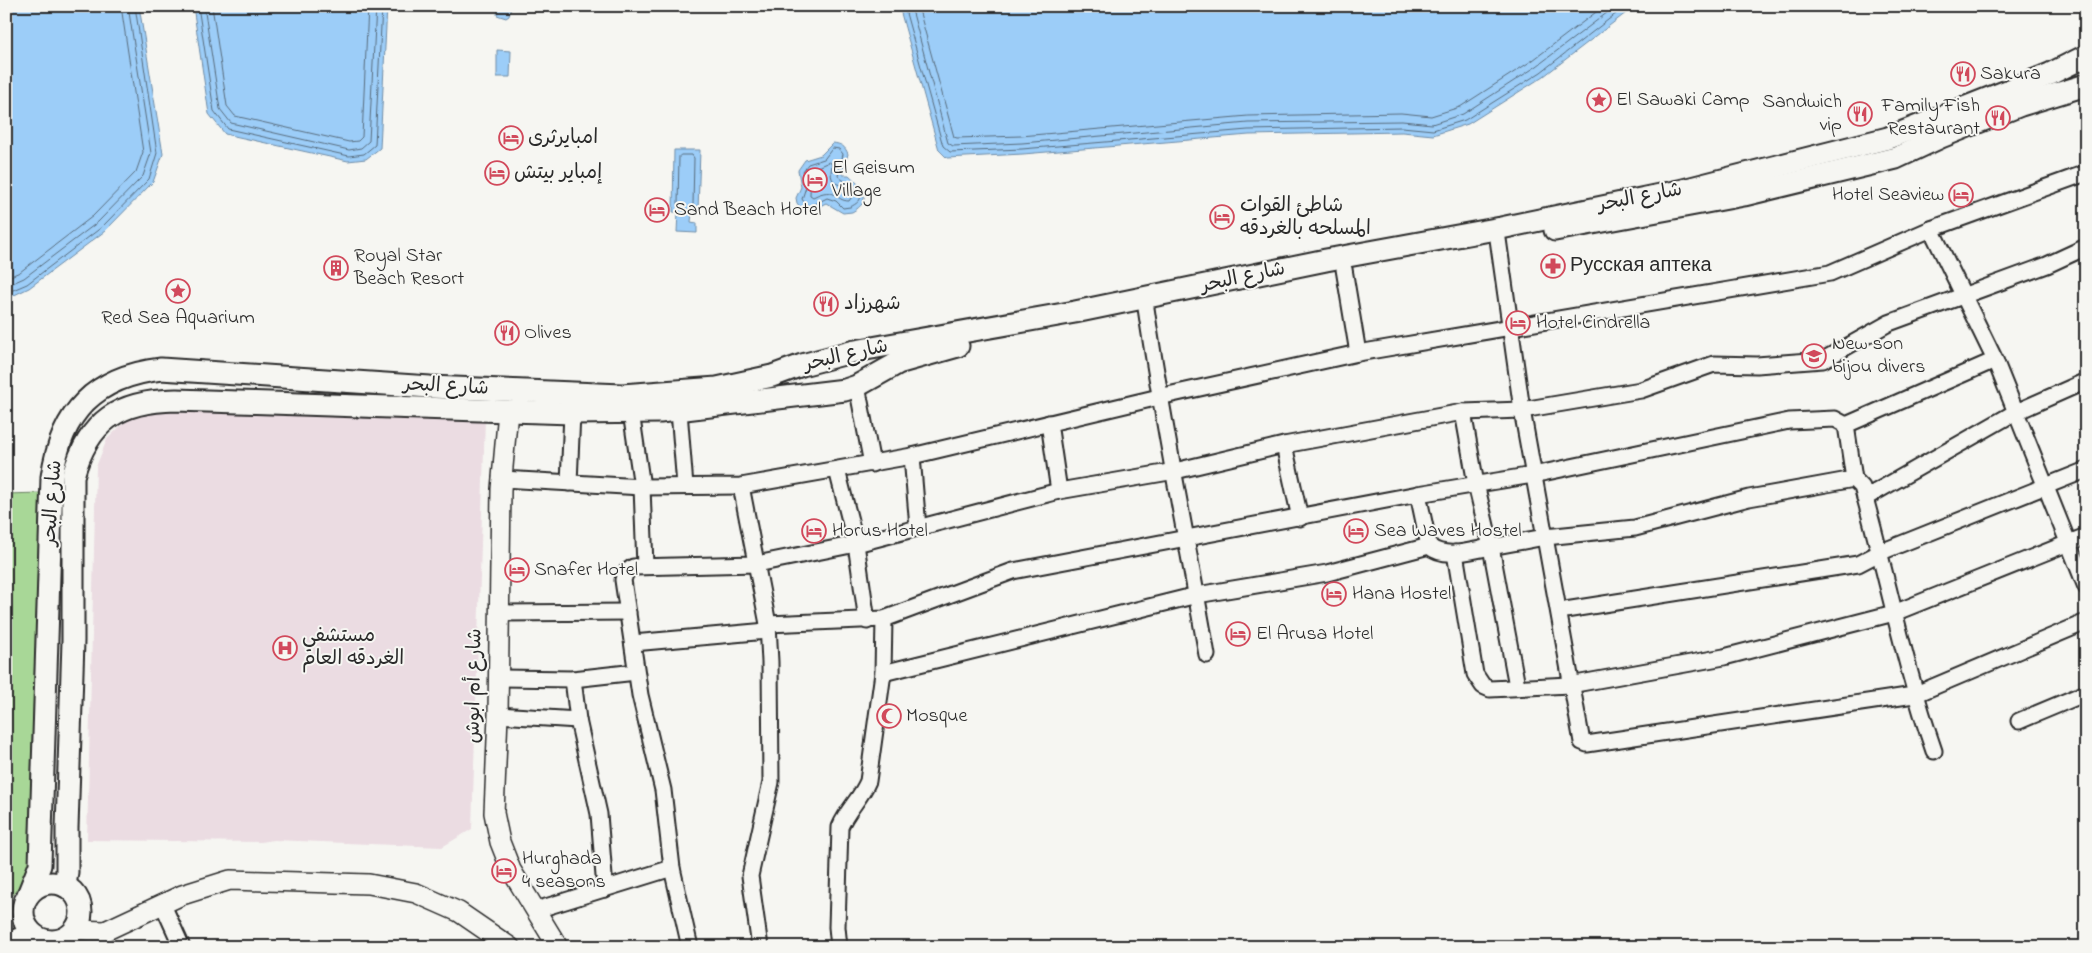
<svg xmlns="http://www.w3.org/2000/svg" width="2092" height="953" viewBox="0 0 2092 953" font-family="'Indie Flower','Playpen Sans Arabic',sans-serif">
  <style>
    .built { fill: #ebdce2 }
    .green { fill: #a8d797; stroke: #6a8161 }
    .water { fill: #9ccdf8; stroke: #6f8ca6 }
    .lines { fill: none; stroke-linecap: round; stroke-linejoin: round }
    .shore { stroke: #586c7d; stroke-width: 1 }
    .minor-casing { stroke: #2b2b2b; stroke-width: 19 }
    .tertiary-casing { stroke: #2b2b2b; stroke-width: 22 }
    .secondary-casing { stroke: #2b2b2b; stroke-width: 25 }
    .minor { stroke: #f6f6f2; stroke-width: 15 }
    .tertiary { stroke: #f6f6f2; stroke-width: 19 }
    .secondary { stroke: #f6f6f2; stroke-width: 21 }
    .labels { text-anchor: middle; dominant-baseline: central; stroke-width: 4; stroke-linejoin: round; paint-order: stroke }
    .poi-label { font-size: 20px; fill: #2b2b2b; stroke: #f6f6f2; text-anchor: start }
    .street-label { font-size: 20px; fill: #2b2b2b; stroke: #f6f6f2 }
  </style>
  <rect width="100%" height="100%" fill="#f6f6f2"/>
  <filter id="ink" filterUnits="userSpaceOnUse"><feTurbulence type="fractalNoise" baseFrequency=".02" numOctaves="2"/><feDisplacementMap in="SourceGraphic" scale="10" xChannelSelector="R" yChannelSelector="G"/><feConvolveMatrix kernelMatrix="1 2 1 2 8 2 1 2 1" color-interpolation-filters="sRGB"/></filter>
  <g filter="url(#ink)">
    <polygon class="built" points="149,408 485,418 472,829 442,847 274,840 261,842 87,840 96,467 107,439 128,419"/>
    <polygon class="green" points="40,493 28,873 6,905 6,494"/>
    <g class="water">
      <polygon points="6,6 139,6 163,154 153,182 105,231 29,288 6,299"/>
      <polygon points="193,6 387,6 380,148 366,159 348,161 225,134 209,114"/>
      <polygon points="498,6 523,6 518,9 511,8 509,16 506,18 497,15"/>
      <polygon points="899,6 1635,6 1544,76 1468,124 1433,135 1402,132 1249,135 1023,154 947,158 939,150"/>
      <polygon points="497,50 511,51 510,77 497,77"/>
      <path d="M833,143c8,1 12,3 15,11l-6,19 1,2h6c13,12 25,25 3,37l-9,1 -17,-10c-11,5 -19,14 -29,0l-1,-5 5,-11 -3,-17 7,-10 16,-5z"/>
      <polygon points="674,150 700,150 698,212 692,212 691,222 697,223 697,233 677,232 678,212 673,212"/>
    </g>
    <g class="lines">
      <g class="shore">
        <polyline points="198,6 214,111 228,129 349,156 364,154 375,145 382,6"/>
        <polyline points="204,6 220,109 231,123 349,150 361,148 369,141 376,6"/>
        <polyline points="212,6 227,106 235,116 349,142 358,141 362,137 368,6"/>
        <polyline points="904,6 943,146 950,152 1022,149 1248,130 1402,127 1433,130 1465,120 1541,72 1626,6"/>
        <polyline points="911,6 948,143 953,146 1022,143 1248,123 1402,121 1432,124 1463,114 1537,66 1616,6"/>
        <polyline points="918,6 954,137 957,138 1021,136 1248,116 1401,113 1431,116 1460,107 1533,60 1604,6"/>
        <path d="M833,148l6,1 4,5 -5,22c4,6 40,18 12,31l-7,1 -7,-7 -9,-3 -16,8 -5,-1 -4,-6 4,-12 -3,-16 5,-7 16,-5z"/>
        <polygon points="681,155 692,155 694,158 693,205 685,212 678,205 679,157"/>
        <path d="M830,162l2,3c-5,25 12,15 21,30l-4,6c-15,0 -12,-16 -36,-4l-3,-2 1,-25z"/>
        <polyline points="6,278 20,272 93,216 136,172 143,152 121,6"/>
        <polyline points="6,286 24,278 98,222 143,176 151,153 128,6"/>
        <polyline points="6,293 27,284 102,227 149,179 157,153 135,6"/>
      </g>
      <g class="minor-casing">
        <g id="minor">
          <polyline points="1931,229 1995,360 2086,587"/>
          <polyline points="1498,239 1522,410 1582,742 1587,744 1914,695 2086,622"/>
          <polyline points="1344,269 1358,353"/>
          <path d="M1146,308c17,117 41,231 61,347"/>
          <polyline points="857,386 872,464"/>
          <polyline points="679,411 685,486"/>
          <polyline points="631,412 642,487 645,566"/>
          <polyline points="1049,423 1059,491"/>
          <path d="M1846,425l8,54 8,8c25,88 42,178 72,264"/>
          <polyline points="1284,445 1300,518"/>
          <polyline points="912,456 918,528"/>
          <polyline points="837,470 856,544 867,621"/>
          <polyline points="502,479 642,487 741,486 912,456 1159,397 1358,353 1830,273 1931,229 2086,173"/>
          <polyline points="569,483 572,413"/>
          <polyline points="741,486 768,624 770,662 771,782 750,876 760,947"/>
          <polyline points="1865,498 2014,413 2086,381"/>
          <polyline points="1429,546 1418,494 1533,475 1789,421 1835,419 1846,425 1995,360"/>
          <polyline points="1455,553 1475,674 1483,686 1490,689 1570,685 1724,657 1894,613 2086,536"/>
          <polyline points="1559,611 1858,564 1881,552 2086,470"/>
          <polyline points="499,613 628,612"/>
          <polyline points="768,624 884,619 1013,571 1418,494"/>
          <polyline points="633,643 767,631"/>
          <path d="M883,673l314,-78 130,-22 102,-27c16,14 43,4 62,1l-15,-63 -13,-72"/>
          <polyline points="498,678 573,679 636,672"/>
          <polyline points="573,679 578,720 599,814 605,889"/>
          <polyline points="1517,686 1491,547 1545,537 1635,528 1749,498 1854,479"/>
          <polyline points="498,715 578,720"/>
          <polyline points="2019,721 2086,693"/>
          <polyline points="163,905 182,947"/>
          <polyline points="536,910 672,868"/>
          <polyline points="49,941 49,947"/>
          <polyline points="690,947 672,868 663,790 640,695 623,580 626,572 633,567 757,564 856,544 1059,491 1175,471 1284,445 1463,412 1522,410 1641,390 1714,364 1757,365 1823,360 1889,323 2047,265 2086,247"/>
          <path d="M839,947l-2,-20 3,-100c7,-17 21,-29 28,-46l15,-108 1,-54"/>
        </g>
      </g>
      <g class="tertiary-casing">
        <g id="tertiary">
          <polyline points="508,411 501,489 498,715 494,813 500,842 511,870 558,947"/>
          <polyline points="75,930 105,931 182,895 230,880 369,884 416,893 459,912 510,947"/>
        </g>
      </g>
      <g class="secondary-casing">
        <g id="secondary">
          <polyline points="1555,230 1744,195 1896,158 1941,137 2021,105 2086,85"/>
          <circle cx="52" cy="912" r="29"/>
          <path d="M65,886l2,-14v-44l6,-187v-165c16,-56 46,-75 103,-76l396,13 88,-1 185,-22 12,-4 41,-23 60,-17"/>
          <path d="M28,895l12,-30 12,-388c9,-65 43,-100 109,-108l269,18 192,8 95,-7 55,-12 30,-11 53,-14 220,-39 251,-52 175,-32 178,-37 209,-53 162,-64 36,-18"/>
          <polyline points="6,944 32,934"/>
        </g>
      </g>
      <use href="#minor" class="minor"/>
      <use href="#tertiary" class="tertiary"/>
      <use href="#secondary" class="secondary"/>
    </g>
  </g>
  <defs>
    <g id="restaurant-ring" transform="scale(1.25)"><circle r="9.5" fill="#f6f6f2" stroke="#d1495b" stroke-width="1.5"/><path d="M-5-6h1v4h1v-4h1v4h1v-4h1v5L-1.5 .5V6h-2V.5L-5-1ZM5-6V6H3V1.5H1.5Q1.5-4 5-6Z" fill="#d1495b"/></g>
    <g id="sight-ring" transform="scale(1.25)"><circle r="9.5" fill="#f6f6f2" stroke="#d1495b" stroke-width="1.5"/><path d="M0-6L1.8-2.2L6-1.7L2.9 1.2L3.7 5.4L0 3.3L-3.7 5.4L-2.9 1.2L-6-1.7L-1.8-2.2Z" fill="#d1495b"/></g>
    <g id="hotel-ring" transform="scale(1.25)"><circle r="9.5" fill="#f6f6f2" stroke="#d1495b" stroke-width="1.5"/><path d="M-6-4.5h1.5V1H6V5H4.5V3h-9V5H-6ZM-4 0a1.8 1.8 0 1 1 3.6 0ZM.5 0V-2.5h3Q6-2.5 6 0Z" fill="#d1495b"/></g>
    <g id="pharmacy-ring" transform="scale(1.25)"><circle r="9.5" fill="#f6f6f2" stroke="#d1495b" stroke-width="1.5"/><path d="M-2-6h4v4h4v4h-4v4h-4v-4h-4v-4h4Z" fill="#d1495b"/></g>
    <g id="building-ring" transform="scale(1.25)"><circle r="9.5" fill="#f6f6f2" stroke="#d1495b" stroke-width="1.5"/><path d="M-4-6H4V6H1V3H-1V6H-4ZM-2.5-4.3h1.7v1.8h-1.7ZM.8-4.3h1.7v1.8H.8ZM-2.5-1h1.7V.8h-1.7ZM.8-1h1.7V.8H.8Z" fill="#d1495b"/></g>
    <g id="school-ring" transform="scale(1.25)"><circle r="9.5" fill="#f6f6f2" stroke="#d1495b" stroke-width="1.5"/><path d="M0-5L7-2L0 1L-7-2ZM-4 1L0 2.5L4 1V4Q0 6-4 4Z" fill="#d1495b"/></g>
    <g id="hospital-ring" transform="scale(1.25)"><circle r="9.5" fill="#f6f6f2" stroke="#d1495b" stroke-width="1.5"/><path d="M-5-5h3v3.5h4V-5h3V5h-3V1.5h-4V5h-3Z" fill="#d1495b"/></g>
    <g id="mosque-ring" transform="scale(1.25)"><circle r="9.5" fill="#f6f6f2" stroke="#d1495b" stroke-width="1.5"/><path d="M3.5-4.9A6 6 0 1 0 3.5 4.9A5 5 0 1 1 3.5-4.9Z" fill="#d1495b"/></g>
  </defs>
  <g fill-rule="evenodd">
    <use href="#restaurant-ring" x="1963" y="74"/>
    <use href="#sight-ring" x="1599" y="100"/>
    <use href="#restaurant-ring" x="1860" y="114"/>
    <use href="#restaurant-ring" x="1998" y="118"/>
    <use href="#hotel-ring" x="511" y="138"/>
    <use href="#hotel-ring" x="497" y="173"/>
    <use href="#hotel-ring" x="815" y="180"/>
    <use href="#hotel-ring" x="1961" y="195"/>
    <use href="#hotel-ring" x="657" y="210"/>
    <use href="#hotel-ring" x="1222" y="217"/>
    <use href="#pharmacy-ring" x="1553" y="266"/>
    <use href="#building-ring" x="336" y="268"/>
    <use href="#sight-ring" x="178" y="291"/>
    <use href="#restaurant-ring" x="826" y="304"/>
    <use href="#hotel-ring" x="1518" y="323"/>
    <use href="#restaurant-ring" x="507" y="333"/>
    <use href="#school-ring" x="1814" y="356"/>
    <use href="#hotel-ring" x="814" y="531"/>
    <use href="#hotel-ring" x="1356" y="531"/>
    <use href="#hotel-ring" x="517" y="570"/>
    <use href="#hotel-ring" x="1334" y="594"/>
    <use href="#hotel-ring" x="1238" y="634"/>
    <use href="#hospital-ring" x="285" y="648"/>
    <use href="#mosque-ring" x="889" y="716"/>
    <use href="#hotel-ring" x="504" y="871"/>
  </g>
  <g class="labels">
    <g class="poi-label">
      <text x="1980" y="74">Sakura</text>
      <text x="1616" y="100">El Sawaki Camp</text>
      <text x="1842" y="102" text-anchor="end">Sandwich<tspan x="1842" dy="23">vip</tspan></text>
      <text x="1980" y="106" text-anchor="end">Family Fish<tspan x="1980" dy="23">Restaurant</tspan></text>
      <text x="528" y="138">امبايرثرى</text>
      <text x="832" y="168">El Geisum<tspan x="832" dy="23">Village</tspan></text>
      <text x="514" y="173">إمباير بيتش</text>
      <text x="1944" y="195" text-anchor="end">Hotel Seaview</text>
      <text x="1240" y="206">شاطئ القوات<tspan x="1240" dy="23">المسلحه بالغردقه</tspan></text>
      <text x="674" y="210">Sand Beach Hotel</text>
      <text x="354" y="256">Royal Star<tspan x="354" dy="23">Beach Resort</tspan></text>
      <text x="1570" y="266">Русская аптека</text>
      <text x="844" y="304">شهرزاد</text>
      <text x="178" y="318" text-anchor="middle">Red Sea Aquarium</text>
      <text x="1536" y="323">Hotel Cindrella</text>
      <text x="524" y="333">Olives</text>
      <text x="1832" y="344">New son<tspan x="1832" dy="23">bijou divers</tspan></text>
      <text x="832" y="531">Horus Hotel</text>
      <text x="1374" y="531">Sea Waves Hostel</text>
      <text x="534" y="570">Snafer Hotel</text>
      <text x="1352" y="594">Hana Hostel</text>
      <text x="1256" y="634">El Arusa Hotel</text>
      <text x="302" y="636">مستشفي<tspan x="302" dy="23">الغردقه العام</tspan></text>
      <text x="906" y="716">Mosque</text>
      <text x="522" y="859">Hurghada<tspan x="522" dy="23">4 seasons</tspan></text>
    </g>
    <g class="street-label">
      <text transform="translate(1640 198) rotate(-11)">شارع البحر</text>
      <text transform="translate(1243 278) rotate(-12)">شارع البحر</text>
      <text transform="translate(846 356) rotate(-13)">شارع البحر</text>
      <text transform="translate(446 387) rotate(3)">شارع البحر</text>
      <text transform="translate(53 503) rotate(-86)">شارع البحر</text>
      <text transform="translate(475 686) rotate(-89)">شارع أم ابوش</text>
    </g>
  </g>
  <rect width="2092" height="953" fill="none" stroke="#f6f6f2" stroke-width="25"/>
  <rect x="12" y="12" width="2067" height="928" fill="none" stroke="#2b2b2b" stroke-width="2" filter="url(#ink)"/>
</svg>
